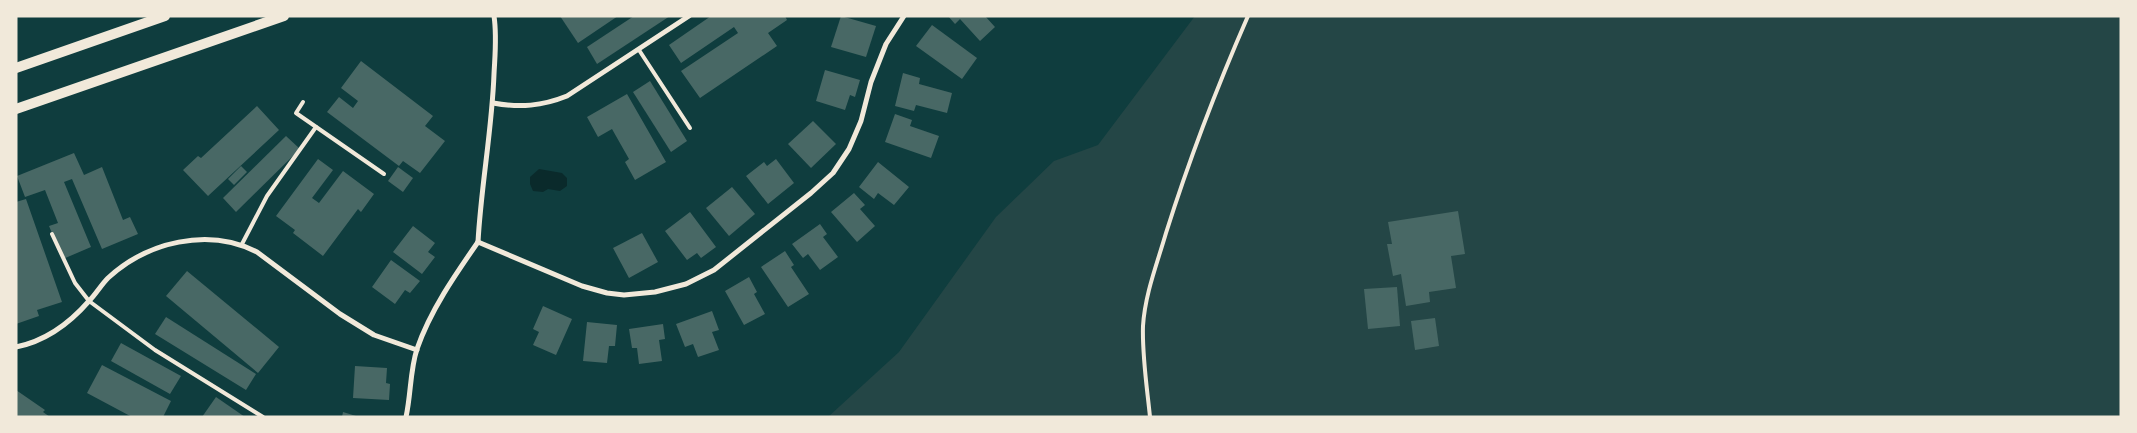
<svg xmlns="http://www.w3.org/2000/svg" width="2137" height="433" viewBox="0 0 2137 433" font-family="Overpass,sans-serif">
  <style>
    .green { fill: #244646 }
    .water { fill: #0a2a2b }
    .building { fill: #486865 }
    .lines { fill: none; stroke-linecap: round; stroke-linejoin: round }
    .service { stroke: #f1e9da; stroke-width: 4 }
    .minor { stroke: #f1e9da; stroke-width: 5 }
    .secondary { stroke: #f1e9da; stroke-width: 10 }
  </style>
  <rect width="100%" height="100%" fill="#0f3d3e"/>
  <polygon class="green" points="1195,16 2121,16 2121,417 828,417 899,352 996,217 1054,161 1098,145"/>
  <polygon class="water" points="539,169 562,173 567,178 567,186 560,191 548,189 543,192 533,191 530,184 530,177"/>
  <g class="building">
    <polygon points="560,16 618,16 578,43"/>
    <polygon points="634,16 670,16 597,64 587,47"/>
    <polygon points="711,16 785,16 787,20 768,33 777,46 700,98 681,71 738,33 734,27 681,63 669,45"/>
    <polygon points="841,16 876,26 866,57 831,47"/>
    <polygon points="948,16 985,16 995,27 980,41 960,19 955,24"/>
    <polygon points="932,25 977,58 962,79 916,46"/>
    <polygon points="361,61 433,116 425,126 445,141 420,173 403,161 399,166 327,112 339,97 353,108 358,101 341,88"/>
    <polygon points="825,70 860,80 855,97 850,95 845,110 816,101"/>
    <polygon points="903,73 920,78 919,84 952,93 947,113 916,105 914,111 895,106"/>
    <polygon points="650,81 687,141 671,152 633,92"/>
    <polygon points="627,94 666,162 635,180 625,162 629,159 612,129 598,137 587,117"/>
    <polygon points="257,106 279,130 208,196 183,170 198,156 201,158"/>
    <polygon points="895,114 912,120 910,126 939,136 931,158 885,142"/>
    <polygon points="813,121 836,144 811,168 788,144"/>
    <polygon points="286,136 300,149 236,212 223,198"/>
    <polygon points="74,153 84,175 102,167 123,220 130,217 138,234 102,249 72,179 64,182 91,247 63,259 49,226 58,223 45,190 25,197 17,176"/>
    <polygon points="318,159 333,170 312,198 319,203 343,171 374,194 361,212 358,209 323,256 293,233 295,230 276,216"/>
    <polygon points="776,159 794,183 768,204 746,176 764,162 767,166"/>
    <polygon points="878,162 909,187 894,205 878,193 874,199 859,187"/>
    <polygon points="241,166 247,172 234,185 228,179"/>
    <polygon points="398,167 413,178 403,192 388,181"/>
    <polygon points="732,187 755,214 729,236 706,208"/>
    <polygon points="854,193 865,205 860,209 875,226 857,242 831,212"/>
    <polygon points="26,199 62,302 37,310 39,316 16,324 16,202"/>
    <polygon points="1458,211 1465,254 1451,256 1456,288 1429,292 1430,302 1406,306 1401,274 1393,276 1387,244 1392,244 1388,222"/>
    <polygon points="690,212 716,247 701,258 697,253 687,260 665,231"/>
    <polygon points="820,224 827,234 823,237 838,257 820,270 808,254 803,258 792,244"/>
    <polygon points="413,226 435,243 428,252 435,257 422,274 393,252"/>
    <polygon points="642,233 658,262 629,278 613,248"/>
    <polygon points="785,251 794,265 791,267 809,294 788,307 761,267"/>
    <polygon points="391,260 420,281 410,293 405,290 395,304 372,287"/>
    <polygon points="187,271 279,347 258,373 166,296"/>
    <polygon points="749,277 757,292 754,294 765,314 744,325 725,291"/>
    <polygon points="1397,287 1400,326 1368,329 1364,289"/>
    <polygon points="543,306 572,319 556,355 533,345 539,332 533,329"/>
    <polygon points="712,311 719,330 712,332 719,350 698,357 693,344 685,347 676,324"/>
    <polygon points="166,317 256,374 246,390 155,334"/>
    <polygon points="1435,318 1439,346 1415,350 1411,321"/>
    <polygon points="587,322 617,325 615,346 609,346 607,363 583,361"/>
    <polygon points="663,324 665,339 659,340 662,361 639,364 637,348 632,348 629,329"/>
    <polygon points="121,343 181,376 170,394 111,361"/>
    <polygon points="102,365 171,401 163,417 132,417 87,393"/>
    <polygon points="355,366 387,368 386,383 390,384 389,400 353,398"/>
    <polygon points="16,390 45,410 43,412 50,417 16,417"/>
    <polygon points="216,397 245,417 202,417"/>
    <polygon points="343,412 356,416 356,417 342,417"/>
  </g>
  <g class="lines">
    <g class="service">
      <polyline points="639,50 690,128"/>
      <polyline points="303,102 296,113 384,174"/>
      <polyline points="52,234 75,283 89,301 155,350 263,417"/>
      <polyline points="242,244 267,196 316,127"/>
      <path d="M1150,417c-3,-30 -8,-61 -7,-91 2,-32 14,-62 23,-93 23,-73 51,-146 82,-217"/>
    </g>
    <g class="minor">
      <path d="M493,103c27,5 49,3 74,-7l122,-80"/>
      <polyline points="478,242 582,286 607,293 624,295 655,292 686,284 714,270 811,193 833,173 849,149 861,121 871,82 886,44 904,16"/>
      <path d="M478,242c3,-56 14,-112 16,-168 1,-20 3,-38 0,-58"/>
      <path d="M16,347c30,-6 53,-23 73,-46 7,-7 12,-16 19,-23 39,-36 100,-51 149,-26l83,62 34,21 43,15"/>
      <path d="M406,417c5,-22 4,-47 11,-68 13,-38 38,-74 61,-107"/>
    </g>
    <g class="secondary">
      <polyline points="16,68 165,16"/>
      <polyline points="16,109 284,16"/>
    </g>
  </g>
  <rect width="2137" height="433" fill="none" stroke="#f1e9da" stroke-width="35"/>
</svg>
